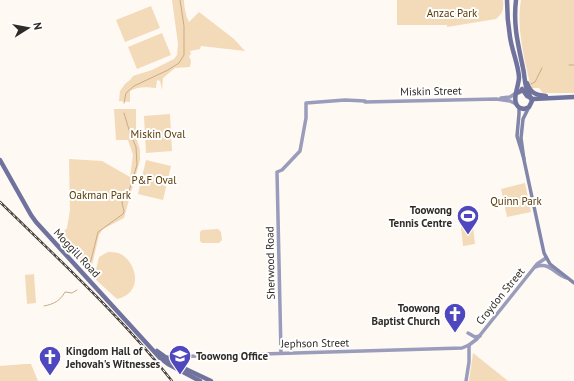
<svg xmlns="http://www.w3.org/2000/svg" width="574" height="381" viewBox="0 0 574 381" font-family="'PT Sans',sans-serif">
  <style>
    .green { fill: #f3dab9 }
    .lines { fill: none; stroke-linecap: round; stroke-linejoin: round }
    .stream { stroke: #caac84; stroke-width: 1 }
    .secondary { stroke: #999cbb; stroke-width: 3.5 }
    .primary { stroke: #8386ab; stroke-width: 3.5 }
    .highway { stroke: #6f739d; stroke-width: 4.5 }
    .rail-casing { stroke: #4a4540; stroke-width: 2.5 }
    .rail { stroke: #fff; stroke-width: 1; stroke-dasharray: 3; stroke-linecap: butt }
    .labels { text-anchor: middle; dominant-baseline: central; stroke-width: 4; stroke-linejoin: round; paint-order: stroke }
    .park-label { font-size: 11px; fill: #583a04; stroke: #fff }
    .street-label { font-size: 11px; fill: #302b26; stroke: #fff }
    .poi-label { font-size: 11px; font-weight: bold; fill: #302b26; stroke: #fff; text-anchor: end }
  </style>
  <rect width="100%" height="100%" fill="#fef9f3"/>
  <g class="green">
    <path d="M172,0h12c0,6 2,17 5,22l10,-10 35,27 11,12 -44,-5 -1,3 -10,2 1,3 -2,2 2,5 -1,6 -15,1 -12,10 -1,12 -2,-9 -3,-1 -1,8c-10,-1 -17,-2 -26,3v11l-11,-1 1,-10 5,-7 5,-4 3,-4 19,-6 22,-11 3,-4 1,-11z"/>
    <path d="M397,0h106c1,9 0,13 -7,19l-49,8v-2h-50z"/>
    <path d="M521,0h53v93h-31l-4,-5h-8c-6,-28 -15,-59 -10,-88z"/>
    <polygon points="151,6 160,28 125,42 116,20"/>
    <polygon points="162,33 171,55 137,69 128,47"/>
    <polygon points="114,109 136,109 136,137 140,150 140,160 124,218 103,229 99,235 90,274 57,239 67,228 70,210 69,159 102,161 130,177 133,155 128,140 116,140"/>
    <polygon points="170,114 172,151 146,153 144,116"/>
    <polygon points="146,160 171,166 163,200 138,194"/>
    <polygon points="525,183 531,212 507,217 501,189"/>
    <polygon points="473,226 475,244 463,246 461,227"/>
    <polygon points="218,229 221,232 222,240 219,243 202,243 200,241 200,232 202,230"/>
    <path d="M108,252c3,0 7,0 10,1 4,1 7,4 10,7 12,15 9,35 -11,39l-23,-21 5,-21z"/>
    <polygon points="34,274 36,303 27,304 25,275"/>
    <polygon points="473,353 508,381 469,381"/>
    <polygon points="25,364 31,364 38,381 0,381 0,366"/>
  </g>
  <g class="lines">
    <g class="stream">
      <polyline points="569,65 574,65"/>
      <polyline points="531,84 535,82 542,68"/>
      <polyline points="124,103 126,93 134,86 168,70 179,63 184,55 184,26 180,0"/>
      <polyline points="87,271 91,260 98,232 123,214 124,211 122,203 123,197 129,191 137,165 136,147 130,133 124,113"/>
      <path d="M44,306c10,-2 16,-5 21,-14l7,1 5,-3"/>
    </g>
    <g class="secondary">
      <polyline points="501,98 510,97 516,93"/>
      <polyline points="365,102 496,99 510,101 516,104"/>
      <path d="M535,267c16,-6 19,8 32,11"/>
      <polyline points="468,333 475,337 480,336"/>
      <polyline points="281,353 277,172 282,170 300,151 306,118 306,103 345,100 365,101"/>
      <polyline points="166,357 462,348 469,345 477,339 537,264 546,258"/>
      <polyline points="466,381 469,362 469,345"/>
    </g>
    <g class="primary">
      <polyline points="529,107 523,119 521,138 524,160 544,253 550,264 574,283"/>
      <polyline points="519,108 519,114 517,136 524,159"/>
    </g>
    <g class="highway">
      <path d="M507,0c0,12 1,25 3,37 2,14 8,26 9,40 0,10 -9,25 1,31l4,1 5,-2 3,-6 -3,-7 -6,-4 -6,3"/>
      <path d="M516,0c-3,25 2,44 7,68 2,8 1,16 5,24"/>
      <path d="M527,83c3,10 9,12 19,13"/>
      <polyline points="522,89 527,96 533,99 574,97"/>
      <polyline points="0,160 31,215 36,222 160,358 168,364 200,381"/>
      <polyline points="157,351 175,364 211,381"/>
    </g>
    <g class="rail-casing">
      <path id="rail" d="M0,202c59,58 121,114 172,179"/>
    </g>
    <use href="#rail" class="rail"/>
  </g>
  <defs>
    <g id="stadium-pin" transform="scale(1.15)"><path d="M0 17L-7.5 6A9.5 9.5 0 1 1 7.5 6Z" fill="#4f47be" stroke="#fff"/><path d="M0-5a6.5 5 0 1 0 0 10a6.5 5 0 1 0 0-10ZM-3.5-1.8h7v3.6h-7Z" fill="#fff"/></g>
    <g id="church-pin" transform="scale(1.15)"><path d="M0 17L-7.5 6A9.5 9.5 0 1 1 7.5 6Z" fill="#4f47be" stroke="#fff"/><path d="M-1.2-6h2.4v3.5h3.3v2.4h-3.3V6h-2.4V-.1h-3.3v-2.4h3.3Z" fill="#fff"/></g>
    <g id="university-pin" transform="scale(1.15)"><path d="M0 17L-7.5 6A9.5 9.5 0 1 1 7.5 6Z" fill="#4f47be" stroke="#fff"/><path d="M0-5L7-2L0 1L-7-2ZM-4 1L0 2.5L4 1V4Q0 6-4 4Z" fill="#fff"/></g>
  </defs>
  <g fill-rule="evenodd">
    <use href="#stadium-pin" x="468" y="216"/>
    <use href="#church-pin" x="455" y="314"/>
    <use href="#university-pin" x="180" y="356"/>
    <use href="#church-pin" x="50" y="357"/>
  </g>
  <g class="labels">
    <g class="park-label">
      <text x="452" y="13">Anzac Park</text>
      <text x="158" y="134">Miskin Oval</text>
      <text x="154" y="180">P&amp;F Oval</text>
      <text x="100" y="195">Oakman Park</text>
      <text x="516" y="201">Quinn Park</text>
    </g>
    <g class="street-label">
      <text transform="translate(431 91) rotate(-1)">Miskin Street</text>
      <text transform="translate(77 253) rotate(47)">Moggill Road</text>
      <text transform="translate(270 263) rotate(-91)">Sherwood Road</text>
      <text transform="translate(500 296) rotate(-51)">Croydon Street</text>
      <text transform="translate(315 343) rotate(-1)">Jephson Street</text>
    </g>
    <g class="poi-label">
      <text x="452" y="210">Toowong<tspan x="452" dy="13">Tennis Centre</tspan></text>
      <text x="440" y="308">Toowong<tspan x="440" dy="13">Baptist Church</tspan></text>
      <text x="66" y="351" text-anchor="start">Kingdom Hall of<tspan x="66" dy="13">Jehovah's Witnesses</tspan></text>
      <text x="196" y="356" text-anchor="start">Toowong Office</text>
    </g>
  </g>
  <g transform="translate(28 28) rotate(79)" stroke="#ffffff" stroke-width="3" paint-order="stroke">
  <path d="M0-3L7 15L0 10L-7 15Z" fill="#302b26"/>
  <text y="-6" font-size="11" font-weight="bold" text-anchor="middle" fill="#302b26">N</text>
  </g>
</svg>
